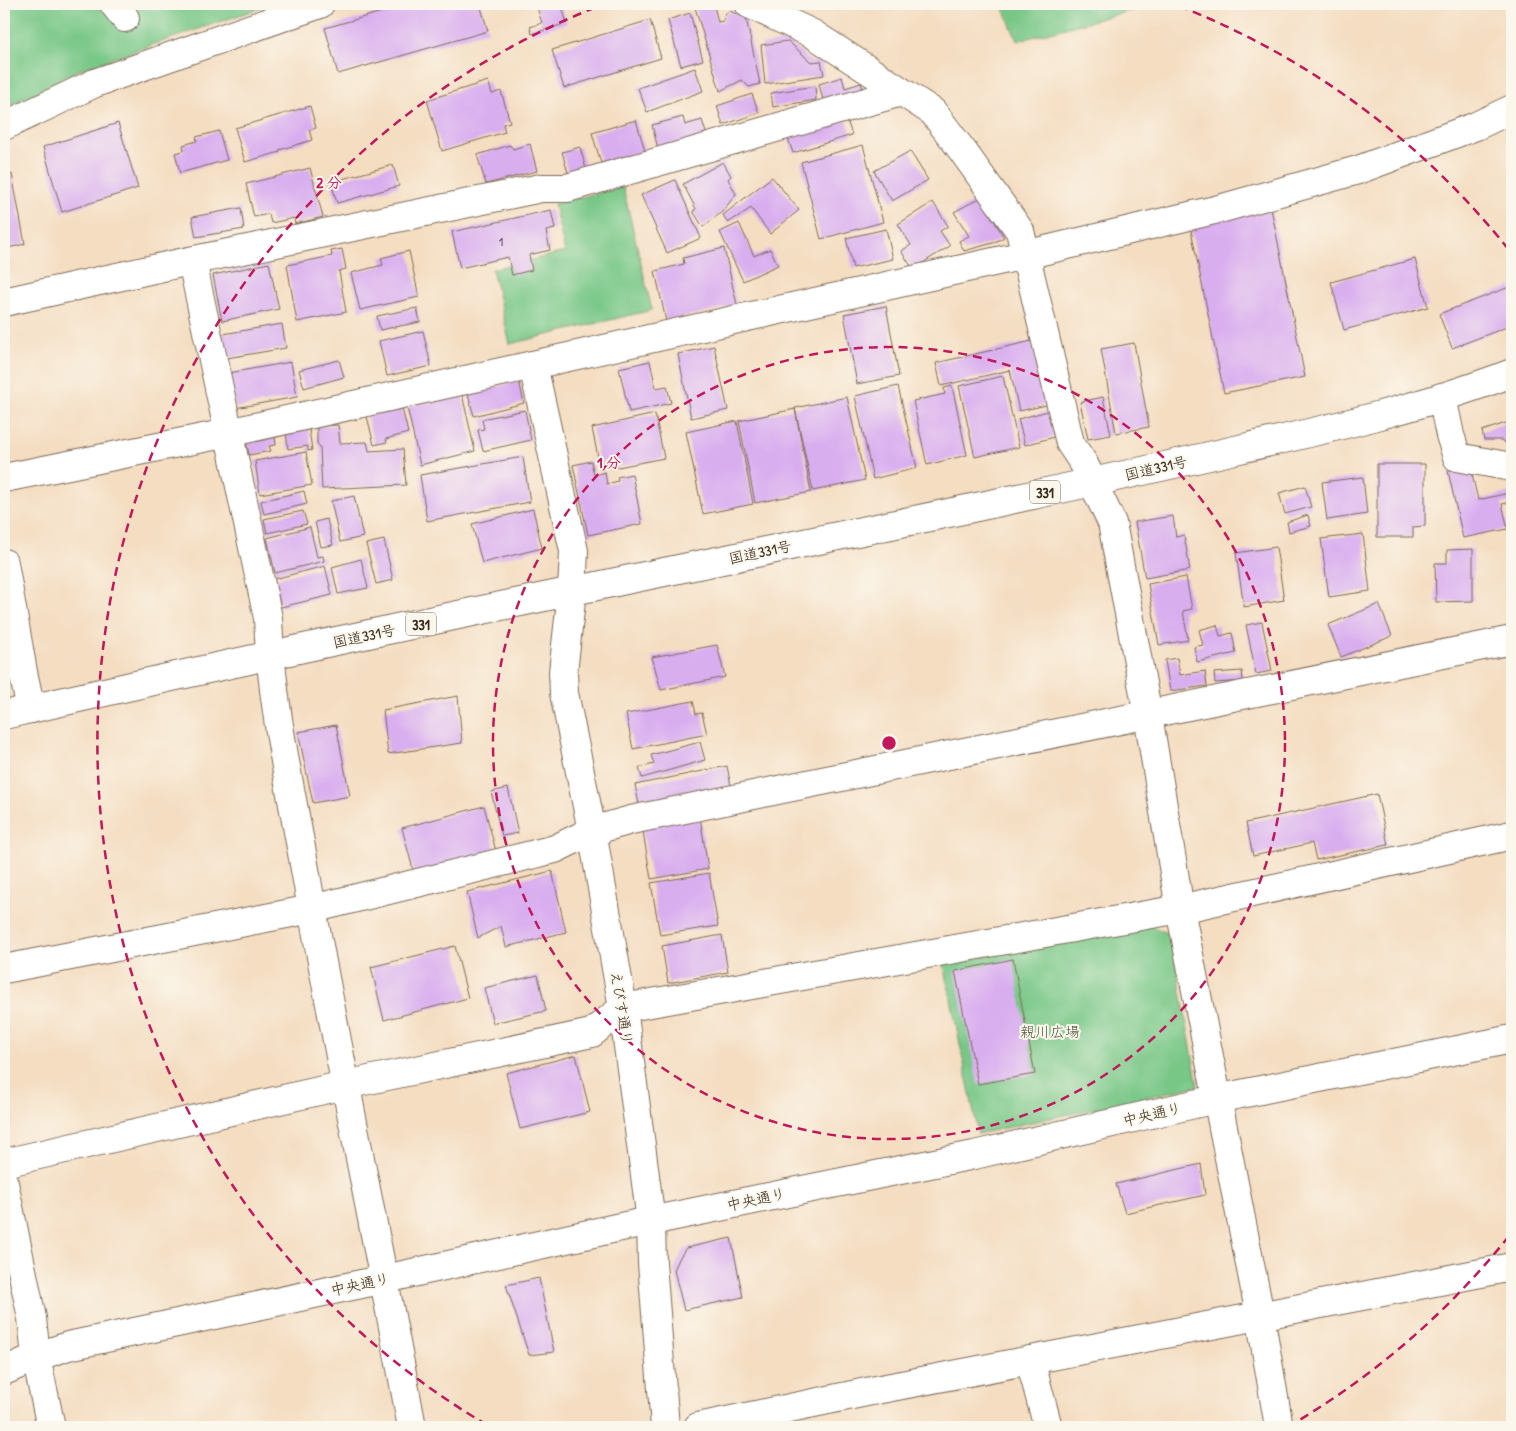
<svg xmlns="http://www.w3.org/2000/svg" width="1516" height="1431" viewBox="0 0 1516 1431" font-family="'Patrick Hand','Klee One',sans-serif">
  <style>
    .green { fill: #78c787; stroke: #5a7852 }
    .building { fill: #d9aeef }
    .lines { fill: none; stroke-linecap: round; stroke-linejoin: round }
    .minor-casing { stroke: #7c6957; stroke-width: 30 }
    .highway-casing { stroke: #7c6957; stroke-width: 30 }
    .minor { stroke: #fff; stroke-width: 28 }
    .highway { stroke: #fff; stroke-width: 28 }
    .ring { fill: none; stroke: #c2185b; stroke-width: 2.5; stroke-dasharray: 9 6 }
    .labels { text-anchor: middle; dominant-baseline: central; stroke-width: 4; stroke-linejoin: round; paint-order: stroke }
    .number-label { font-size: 12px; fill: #624b52 }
    .shield { fill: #fbf7ec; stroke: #75685c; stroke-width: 1 }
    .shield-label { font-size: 14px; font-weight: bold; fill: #3b2a1e }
    .street-label { font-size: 15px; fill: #3b2a1e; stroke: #fbf7ec }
    .park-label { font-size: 15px; fill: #4d593e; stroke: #fbf7ec }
    .centre { fill: #c2185b; stroke: #fbf7ec; stroke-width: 2.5 }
    .ring-label { font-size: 15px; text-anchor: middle; font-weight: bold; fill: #c2185b; stroke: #fbf7ec; stroke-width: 4; stroke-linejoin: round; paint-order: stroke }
  </style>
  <rect width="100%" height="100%" fill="#fbf7ec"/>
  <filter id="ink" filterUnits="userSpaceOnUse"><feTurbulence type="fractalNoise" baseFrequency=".02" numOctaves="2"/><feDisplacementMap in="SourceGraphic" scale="10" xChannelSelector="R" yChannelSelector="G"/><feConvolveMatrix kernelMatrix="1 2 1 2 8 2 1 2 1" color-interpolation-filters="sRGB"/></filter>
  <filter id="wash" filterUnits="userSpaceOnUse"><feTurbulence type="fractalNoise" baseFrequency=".0096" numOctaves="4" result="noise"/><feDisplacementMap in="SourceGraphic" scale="20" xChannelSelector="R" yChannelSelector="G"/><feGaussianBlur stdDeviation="1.12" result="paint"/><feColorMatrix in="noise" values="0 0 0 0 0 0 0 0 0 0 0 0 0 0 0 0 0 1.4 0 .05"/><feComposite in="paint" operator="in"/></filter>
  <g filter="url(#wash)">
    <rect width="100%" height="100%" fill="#f4ddc1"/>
    <g class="green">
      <polygon points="4,4 272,4 76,71 4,109"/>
      <polygon points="1002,4 1155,4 1017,41"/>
      <polygon points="623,187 652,310 510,344 492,269 565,252 554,204"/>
      <polygon points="1150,925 1171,935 1198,1086 978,1134 944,964"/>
    </g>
    <g id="blocks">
      <g class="building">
        <polygon points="410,4 480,4 488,31 338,74 325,28"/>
        <polygon points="536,4 561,4 567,23 532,34 530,27 542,23"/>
        <polygon points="694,4 709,4 714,6 718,22 723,21 726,13 730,11 746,18 760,84 749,87 742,80 720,91"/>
        <polygon points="690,13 703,60 681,66 668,20"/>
        <polygon points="650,20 661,58 564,88 552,50"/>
        <polygon points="788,41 811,62 821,61 824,75 765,84 761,45"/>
        <polygon points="695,68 703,91 647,112 638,88"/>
        <polygon points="842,77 845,88 861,83 864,92 824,104 819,84"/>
        <polygon points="488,81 492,94 501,91 510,122 503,124 505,132 442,151 427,100"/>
        <polygon points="815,86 816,100 773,107 771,93"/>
        <polygon points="752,94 759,113 723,125 717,106"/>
        <polygon points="310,106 316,128 309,130 312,140 279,150 280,152 245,162 235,128"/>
        <polygon points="683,117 685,125 702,120 708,139 659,153 652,125"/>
        <polygon points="636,120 645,151 601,163 592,133"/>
        <polygon points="847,120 852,135 793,153 788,138"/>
        <polygon points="118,123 138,188 62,212 43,147"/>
        <polygon points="219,131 227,160 180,173 175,153 184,151 183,145 197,141 196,137"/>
        <polygon points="530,144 537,171 486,184 477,155 510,145 513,149"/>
        <polygon points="863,145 883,222 821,239 801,162"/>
        <polygon points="580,147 586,169 568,173 562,152"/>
        <polygon points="910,151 928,180 892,201 874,171"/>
        <polygon points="723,162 731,176 728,179 736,194 722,212 703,227 693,211 696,209 683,184"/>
        <polygon points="393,165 399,186 337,203 331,182"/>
        <polygon points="310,168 323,217 295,224 294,218 271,223 269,214 254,217 246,184"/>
        <polygon points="12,174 25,244 4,249 4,179"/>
        <polygon points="772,177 799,210 770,234 751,208 728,223 723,215"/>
        <polygon points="675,180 701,238 667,253 641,195"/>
        <polygon points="980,198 1004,237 993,243 964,251 959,241 969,236 954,212"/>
        <polygon points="933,202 948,226 940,231 950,246 913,269 901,251 911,245 898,224"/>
        <polygon points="241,208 244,229 196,237 192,217"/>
        <polygon points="1271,208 1305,377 1224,393 1190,225"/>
        <polygon points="551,210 555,229 546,231 550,250 529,255 532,270 512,275 508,257 460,268 452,232"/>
        <polygon points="739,223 754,256 770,249 778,265 743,281 720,232"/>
        <polygon points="886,229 893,259 853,268 846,238"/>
        <polygon points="724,248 737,305 666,321 655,271 684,264 683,258"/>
        <polygon points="342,249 346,269 339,271 346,312 297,322 287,265 332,256 331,251"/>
        <polygon points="409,251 419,297 360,310 351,273 383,265 381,258"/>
        <polygon points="1415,259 1428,307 1344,330 1331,282"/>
        <polygon points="269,263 279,309 222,321 213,275"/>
        <polygon points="1512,286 1512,325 1452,348 1439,314"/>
        <polygon points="886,306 899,376 857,384 844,314"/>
        <polygon points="417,308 420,322 380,330 377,316"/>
        <polygon points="282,324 286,348 221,359 217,335"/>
        <polygon points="423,331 431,366 387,376 379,341"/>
        <polygon points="1032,341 1047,405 1019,411 1010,370 941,386 936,363"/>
        <polygon points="1134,343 1149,427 1116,433 1101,349"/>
        <polygon points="714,346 728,410 691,418 678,354"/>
        <polygon points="339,360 344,377 304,388 299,370"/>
        <polygon points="650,361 656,388 667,386 671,403 629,412 619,368"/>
        <polygon points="291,362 297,397 235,408 229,373"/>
        <polygon points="1003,376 1019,447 975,457 959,386"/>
        <polygon points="519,381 524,403 474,416 468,394"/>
        <polygon points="898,386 917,468 873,479 855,396"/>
        <polygon points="952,386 967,455 927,465 913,401 945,394 944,388"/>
        <polygon points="462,394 475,451 420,465 407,407"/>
        <polygon points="847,397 865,480 813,491 795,408"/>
        <polygon points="1103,397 1111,435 1088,439 1080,402"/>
        <polygon points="402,408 408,433 386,439 387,442 374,445 367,416"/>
        <polygon points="795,409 811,492 755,503 739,421"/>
        <polygon points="525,410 531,440 483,451 478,430 484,429 482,419"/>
        <polygon points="1048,411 1054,437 1025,445 1018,419"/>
        <polygon points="655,414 664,458 613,468 611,459 599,462 592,428"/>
        <polygon points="737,421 753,504 703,514 686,432"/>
        <polygon points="1512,421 1512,447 1501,440 1484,440 1482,431"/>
        <polygon points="338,425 340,443 367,442 369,451 403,449 406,485 322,489 320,447 317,443 317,426"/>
        <polygon points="309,429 312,450 308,451 308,446 288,449 286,432"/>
        <polygon points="275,436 276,445 269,446 271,451 249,455 246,441"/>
        <polygon points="306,452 312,485 260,494 255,461"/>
        <polygon points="523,457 530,502 427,521 420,475"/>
        <polygon points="591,461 594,475 605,472 607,484 618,481 617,477 632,474 642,524 588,535 573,465"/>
        <polygon points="1377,464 1425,464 1425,526 1413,527 1413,537 1377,537"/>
        <polygon points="1470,466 1478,500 1509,493 1512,502 1502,504 1508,529 1463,538 1448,471"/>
        <polygon points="1363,477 1367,514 1327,520 1322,482"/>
        <polygon points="1305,486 1311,507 1285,514 1279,493"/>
        <polygon points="304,491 307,504 264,514 261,501"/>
        <polygon points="354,496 363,537 340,542 331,501"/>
        <polygon points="533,509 542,548 482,563 472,524"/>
        <polygon points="303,511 307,524 267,533 264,519"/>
        <polygon points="1308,515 1311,526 1289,532 1287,522"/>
        <polygon points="1173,516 1176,537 1184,535 1190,570 1145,578 1135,522"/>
        <polygon points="327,519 333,545 321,547 315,522"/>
        <polygon points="310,527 317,557 323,556 324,561 275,573 267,538"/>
        <polygon points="1363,534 1370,591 1329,597 1321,539"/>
        <polygon points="384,540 393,580 376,584 366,544"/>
        <polygon points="1276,547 1284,600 1244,607 1236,553"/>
        <polygon points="1473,549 1473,601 1436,602 1435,563 1447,563 1447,550"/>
        <polygon points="361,559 368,588 338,594 332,567"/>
        <polygon points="325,566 332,595 281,607 274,579"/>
        <polygon points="1186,577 1192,609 1183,611 1188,640 1159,645 1148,584"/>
        <polygon points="1379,604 1392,636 1341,657 1328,625"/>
        <polygon points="1262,622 1272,671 1256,674 1246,625"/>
        <polygon points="1217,625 1220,636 1232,633 1236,653 1197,662 1194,647 1203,645 1199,630"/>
        <polygon points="717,645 725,677 661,690 652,657"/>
        <polygon points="1177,658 1180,675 1205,671 1207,686 1170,691 1165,660"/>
        <polygon points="1242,671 1243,681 1215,683 1214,673"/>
        <polygon points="458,696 462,743 388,754 383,710"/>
        <polygon points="693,701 696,714 702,713 707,734 633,749 626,714"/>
        <polygon points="336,725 350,796 313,803 298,732"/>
        <polygon points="700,742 705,760 642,778 639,768 654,764 651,755"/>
        <polygon points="727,766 731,786 639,804 635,785"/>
        <polygon points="508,788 518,833 502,836 491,792"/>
        <polygon points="1377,794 1388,845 1316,860 1312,843 1253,856 1246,823"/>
        <polygon points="484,806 497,855 415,877 402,828"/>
        <polygon points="700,816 708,869 651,879 642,826"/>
        <polygon points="552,871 566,932 506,947 501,926 478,938 467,892"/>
        <polygon points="709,873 718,926 660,935 651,883"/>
        <polygon points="722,935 728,972 668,983 662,946"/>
        <polygon points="455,946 468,998 384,1020 371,967"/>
        <polygon points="1013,959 1035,1074 978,1084 955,971"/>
        <polygon points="538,975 546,1011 493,1023 484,988"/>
        <polygon points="576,1055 590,1112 520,1129 506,1073"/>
        <polygon points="1201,1164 1205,1195 1125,1213 1116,1184"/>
        <polygon points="731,1238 743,1297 684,1310 674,1270 680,1257 686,1248"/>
        <polygon points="539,1278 554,1352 529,1355 506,1285"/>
      </g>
    </g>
  </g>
  <g filter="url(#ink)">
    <use href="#blocks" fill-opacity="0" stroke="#7c6957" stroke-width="1"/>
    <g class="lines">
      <g class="minor-casing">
        <g id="minor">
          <polyline points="114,4 125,18"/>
          <polyline points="749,4 813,34 933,112 962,150 1020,231 1070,443 1084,464 1112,523 1148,715 1180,909 1260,1315 1279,1427"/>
          <polyline points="4,126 95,83 320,4"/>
          <path d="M192,261l76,357c3,86 23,172 38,257 33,185 72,368 106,552"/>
          <polyline points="4,302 185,262 541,188 567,188 901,92"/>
          <polyline points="533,365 574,551 572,592 563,672 564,693 592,831 623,1008 651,1221 652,1263 665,1427"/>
          <polyline points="1442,397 1450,435 1457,457 1512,467"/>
          <polyline points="4,478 228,433 1025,255 1223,208 1358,170 1476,126 1512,109"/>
          <polyline points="4,563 23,672 31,709"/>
          <polyline points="4,969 312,909 555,849 592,831 631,820 1512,640"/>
          <polyline points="4,1163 345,1085 592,1033 623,1008 1180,909 1512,835"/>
          <polyline points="4,1183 32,1318 36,1357 51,1427"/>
          <polyline points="1030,1360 1048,1427"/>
          <polyline points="4,1371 36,1357 68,1346 385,1279 616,1228 974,1155 1216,1099 1512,1039"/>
          <polyline points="698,1427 881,1389 1512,1267"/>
        </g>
      </g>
      <g class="highway-casing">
        <path id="highway" d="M4,715c310,-72 623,-135 935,-200 99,-21 198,-42 296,-65 94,-21 188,-43 277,-77"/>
      </g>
      <use href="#minor" class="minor"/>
      <use href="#highway" class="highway"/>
    </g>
  </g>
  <g class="ring">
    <circle cx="889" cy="743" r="396"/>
    <path d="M1509 1236A792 792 0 0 1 1291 1425M487 1425A792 792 0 0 1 599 6M1179 6A792 792 0 0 1 1509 250"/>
  </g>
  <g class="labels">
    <g class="number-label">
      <text x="501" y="241">1</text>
    </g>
    <g class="shield">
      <rect x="1030" y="480.5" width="30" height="23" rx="4"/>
      <rect x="406" y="612.5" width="30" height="23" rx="4"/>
    </g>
    <g class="shield-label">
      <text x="1045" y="492">331</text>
      <text x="421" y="624">331</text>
    </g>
    <g class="street-label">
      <text transform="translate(1156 468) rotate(-13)">国道331号</text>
      <text transform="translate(760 552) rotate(-12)">国道331号</text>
      <text transform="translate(364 636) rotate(-12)">国道331号</text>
      <text transform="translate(622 1008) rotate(81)">えびす通り</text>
      <text transform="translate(1152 1114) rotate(-13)">中央通り</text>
      <text transform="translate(756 1199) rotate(-12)">中央通り</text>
      <text transform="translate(360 1284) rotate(-12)">中央通り</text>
    </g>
    <g class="park-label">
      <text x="1050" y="1031">親川広場</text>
    </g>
  </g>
  <circle cx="889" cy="743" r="8" class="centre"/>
  <g class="ring-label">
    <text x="329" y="188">2 分</text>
    <text x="609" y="468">1 分</text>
  </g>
  <rect width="1516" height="1431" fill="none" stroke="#fbf7ec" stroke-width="20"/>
</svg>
